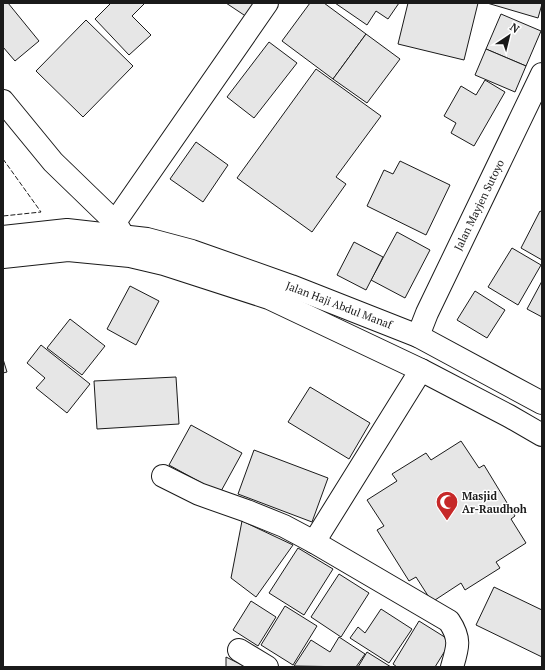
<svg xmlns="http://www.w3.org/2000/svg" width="545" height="670" viewBox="0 0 545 670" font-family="'PT Serif',serif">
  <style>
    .building { fill: #e6e6e6; stroke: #1a1a1a }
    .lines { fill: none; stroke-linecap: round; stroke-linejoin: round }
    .street-casing { stroke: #1a1a1a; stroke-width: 24 }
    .secondary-casing { stroke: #1a1a1a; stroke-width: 24 }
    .street { stroke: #fff; stroke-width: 22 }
    .secondary { stroke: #fff; stroke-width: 22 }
    .fence { stroke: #1a1a1a; stroke-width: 1; stroke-dasharray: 5 2; stroke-linecap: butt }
    .labels { text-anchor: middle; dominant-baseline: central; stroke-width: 3; stroke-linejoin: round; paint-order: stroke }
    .street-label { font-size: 11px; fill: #1a1a1a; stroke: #fff }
    .poi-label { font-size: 11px; font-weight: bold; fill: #1a1a1a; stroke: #fff; text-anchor: start }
  </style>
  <rect width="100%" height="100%" fill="#fff"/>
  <g class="building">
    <polygon points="3,3 8,3 39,41 15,61 3,47"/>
    <polygon points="111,3 142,3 144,4 132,16 151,35 129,55 95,19"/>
    <polygon points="226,3 257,3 247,17"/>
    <polygon points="310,3 324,3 366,34 333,79 282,41"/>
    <polygon points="335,3 399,3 388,19 376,11 367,25"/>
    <polygon points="408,3 478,3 464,60 398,44"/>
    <polygon points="487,3 542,3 542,4 538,18"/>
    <polygon points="501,14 541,31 526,66 486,49"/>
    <polygon points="86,20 133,66 83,117 36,71"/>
    <polygon points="366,34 400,59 367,103 333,79"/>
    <polygon points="269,42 297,63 254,118 227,97"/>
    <polygon points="486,49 526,66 515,92 475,75"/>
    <polygon points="316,69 381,116 336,177 346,184 312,232 237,178"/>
    <polygon points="485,80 505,92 474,146 451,133 456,123 444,116 461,86 476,95"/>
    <polygon points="196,142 228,165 203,202 170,179"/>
    <polygon points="400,161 450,185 426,235 367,206 384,170 393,174"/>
    <polygon points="540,211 542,212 542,260 521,248"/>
    <polygon points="397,232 430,250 405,298 371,280"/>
    <polygon points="354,242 383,257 366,290 337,275"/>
    <polygon points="512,248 541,265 518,305 488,287"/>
    <polygon points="542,281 542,317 527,309"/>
    <polygon points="130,286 159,301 136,345 107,329"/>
    <polygon points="475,291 505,310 487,338 457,320"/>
    <polygon points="70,319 105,346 82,375 47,348"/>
    <polygon points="41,345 90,384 67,413 36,388 45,378 27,363"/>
    <polygon points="3,359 7,372 3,373"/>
    <polygon points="176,377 179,424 97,429 94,381"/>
    <polygon points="310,387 370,423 349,459 288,422"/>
    <polygon points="191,425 242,453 220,493 169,465"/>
    <polygon points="461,441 479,468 484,465 515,516 511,519 526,543 496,562 500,568 465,590 461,583 432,602 416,577 409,581 377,530 384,526 367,500 397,481 392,474 426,453 431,460"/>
    <polygon points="254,450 328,478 312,522 238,494"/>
    <polygon points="242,521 293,545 256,597 231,578"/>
    <polygon points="298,548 333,569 304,615 269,593"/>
    <polygon points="339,574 369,593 341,637 311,617"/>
    <polygon points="494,587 542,610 542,657 476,625"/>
    <polygon points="251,601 276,617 258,646 233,630"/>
    <polygon points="285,606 317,626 293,665 261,645"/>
    <polygon points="381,609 412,629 389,663 350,638 358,627 365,633"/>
    <polygon points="419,621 451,641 435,667 397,667 393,664"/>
    <polygon points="339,637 365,654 356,667 294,666 311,640 330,652"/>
    <polygon points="367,652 391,667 358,667"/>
    <polygon points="226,657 246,667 226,667"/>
  </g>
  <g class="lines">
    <g class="street-casing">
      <g id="street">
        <polyline points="115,222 267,3"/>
        <path d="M163,476l36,18 48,17 37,15 30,16 135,79c12,18 9,26 3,46"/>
        <polyline points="314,542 421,370"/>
        <polyline points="239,650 267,667"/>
      </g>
    </g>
    <g class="secondary-casing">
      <g id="secondary">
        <polyline points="3,101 53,162 115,222 124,237 127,247"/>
        <polyline points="3,237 67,230 147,239 192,251 291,286 418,336 542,403"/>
        <polyline points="3,257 68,250 130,256 164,264 269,298 421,370 509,416 542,435"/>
        <polyline points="418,336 427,313 542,74"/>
      </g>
    </g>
    <use href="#street" class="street"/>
    <use href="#secondary" class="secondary"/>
    <polyline class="fence" points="3,159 41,212 3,216"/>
  </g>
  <defs>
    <g id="mosque-pin" transform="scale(1.15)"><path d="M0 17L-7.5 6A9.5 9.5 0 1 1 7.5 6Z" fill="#c62828" stroke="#fff"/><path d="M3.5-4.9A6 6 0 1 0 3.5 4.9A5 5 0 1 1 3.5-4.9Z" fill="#fff"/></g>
  </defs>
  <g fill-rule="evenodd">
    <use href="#mosque-pin" x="447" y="502"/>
  </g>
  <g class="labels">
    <g class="street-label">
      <text transform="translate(479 205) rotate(-64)">Jalan Mayjen Sutoyo</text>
      <text transform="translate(339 305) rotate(21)">Jalan Haji Abdul Manaf</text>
    </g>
    <g class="poi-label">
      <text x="462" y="496">Masjid<tspan x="462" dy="13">Ar-Raudhoh</tspan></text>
    </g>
  </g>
  <rect width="545" height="670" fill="none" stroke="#1a1a1a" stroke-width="8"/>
  <g transform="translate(509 36) rotate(35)" stroke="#ffffff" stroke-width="3" paint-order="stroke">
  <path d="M0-3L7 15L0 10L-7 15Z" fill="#1a1a1a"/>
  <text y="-6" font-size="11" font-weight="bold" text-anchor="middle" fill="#1a1a1a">N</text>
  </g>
</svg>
